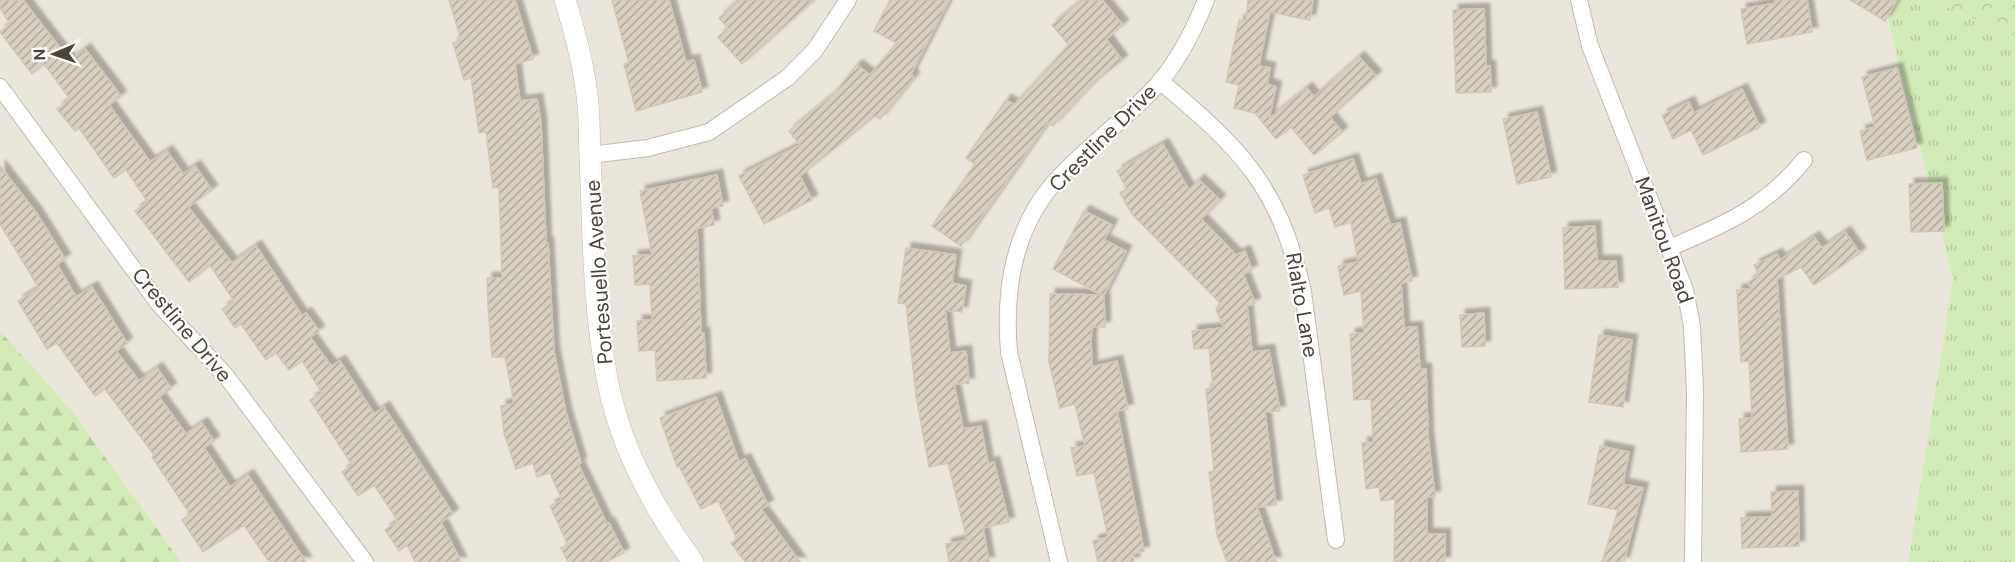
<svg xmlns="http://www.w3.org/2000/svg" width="2015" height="562" viewBox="0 0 2015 562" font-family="'DM Sans',sans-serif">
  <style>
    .residential { fill: #eae5da }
    .grass { fill: url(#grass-tufts) }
    .forest { fill: url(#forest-firs) }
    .park { fill: url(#park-crowns) }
    .building { fill: url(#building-hatch); stroke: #d3c7b4; stroke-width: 1.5; filter: url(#shadow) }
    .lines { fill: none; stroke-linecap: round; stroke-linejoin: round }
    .minor-casing { stroke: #c2bbae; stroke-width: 18 }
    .tertiary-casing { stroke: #c2bbae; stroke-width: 22 }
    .minor { stroke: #fff; stroke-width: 16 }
    .tertiary { stroke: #fff; stroke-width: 21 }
    .labels { text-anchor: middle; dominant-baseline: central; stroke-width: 4.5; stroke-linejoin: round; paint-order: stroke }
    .street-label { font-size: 21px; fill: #4b4439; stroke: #fff }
  </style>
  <defs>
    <pattern id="grass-tufts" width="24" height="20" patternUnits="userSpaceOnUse" patternTransform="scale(1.5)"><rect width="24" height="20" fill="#d2eab5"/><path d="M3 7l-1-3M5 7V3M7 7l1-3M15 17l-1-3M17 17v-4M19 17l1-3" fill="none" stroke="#b6ca9c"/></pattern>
    <pattern id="forest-firs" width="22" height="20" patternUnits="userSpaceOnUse" patternTransform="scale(1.5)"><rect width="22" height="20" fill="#d2eab5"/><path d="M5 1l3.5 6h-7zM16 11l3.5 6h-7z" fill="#b6ca9c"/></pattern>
    <pattern id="park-crowns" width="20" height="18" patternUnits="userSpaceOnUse" patternTransform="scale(1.5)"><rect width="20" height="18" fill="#d2eab5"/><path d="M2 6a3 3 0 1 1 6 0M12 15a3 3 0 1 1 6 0" fill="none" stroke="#b6ca9c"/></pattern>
    <pattern id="building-hatch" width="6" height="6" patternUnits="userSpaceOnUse" patternTransform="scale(1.5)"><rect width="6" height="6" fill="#d8cfc1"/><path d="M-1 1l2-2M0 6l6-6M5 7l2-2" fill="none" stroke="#b1aa9e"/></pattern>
    <filter id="shadow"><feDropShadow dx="5.5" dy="-5.5" stdDeviation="1.5" flood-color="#0004"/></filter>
  </defs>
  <rect width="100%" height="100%" fill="#f6f3ec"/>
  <polygon class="residential" points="0,0 1883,0 1953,279 1908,562 181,562 69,407 0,331"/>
  <polygon class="grass" points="1883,0 1930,0 2015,36 2015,562 1908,562 1953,279"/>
  <polygon class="forest" points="0,331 69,407 181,562 0,562"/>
  <polygon class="park" points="1930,0 2015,0 2015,36"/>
  <g class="building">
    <polygon points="0,0 23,0 70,61 85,49 121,96 109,105 150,162 167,151 183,174 195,166 212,190 188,207 232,263 256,246 302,316 306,313 319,331 310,337 331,366 340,361 374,414 384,407 453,514 441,522 461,562 415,562 407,545 399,551 385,530 398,521 374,485 358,496 342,472 352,465 310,400 322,393 302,361 289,370 276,353 266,360 241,324 235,328 222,309 234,301 210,265 189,282 135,211 148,202 126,170 114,178 79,128 75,131 57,109 70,99 44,64 32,74 0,32 10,24 0,8"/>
    <polygon points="449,0 515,0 533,59 515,64 520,101 537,99 541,123 546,243 548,243 554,352 566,413 581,463 578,464 607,524 609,523 624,553 606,562 568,562 561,548 568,545 550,506 562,500 550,473 537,477 533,463 516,469 504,433 501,406 514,403 505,357 492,357 488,305 487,278 502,278 499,187 493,188 486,132 479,133 471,78 464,80 453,43 461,40"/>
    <polygon points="612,0 669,0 686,62 694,60 702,92 636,111 624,64 629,63"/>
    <polygon points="739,0 814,0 742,64 718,37 728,28 719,18"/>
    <polygon points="890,0 949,0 911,74 914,77 880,119 875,116 800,176 812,200 764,224 739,176 800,145 789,131 833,95 857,65 870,75 897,43 874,31"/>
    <polygon points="1083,0 1102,0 1123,25 1106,39 1122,60 1091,85 1053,126 1048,122 961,246 932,226 975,164 966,158 1006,100 1014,105 1069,45 1052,25"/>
    <polygon points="1248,0 1313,0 1310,20 1270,12 1259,66 1270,68 1267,84 1276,87 1269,119 1307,88 1314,97 1359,57 1376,76 1330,117 1342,132 1314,155 1291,127 1276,139 1255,113 1234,108 1239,85 1226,82 1239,20 1246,21"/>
    <polygon points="1775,0 1807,0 1812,32 1747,44 1741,9 1776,3"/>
    <polygon points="1850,0 1897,0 1885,21"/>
    <polygon points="1484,9 1486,66 1490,66 1491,92 1456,93 1453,10"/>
    <polygon points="1897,68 1917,148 1867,160 1860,131 1875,127 1862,77"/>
    <polygon points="1742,89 1760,127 1703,155 1691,130 1673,139 1662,115 1689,102 1694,113"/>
    <polygon points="1537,112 1551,177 1517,184 1503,119"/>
    <polygon points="1163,144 1189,190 1199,180 1220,200 1201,219 1236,255 1245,251 1252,270 1243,274 1255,303 1247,306 1252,352 1269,350 1280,411 1265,412 1276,505 1257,507 1276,562 1227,562 1217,535 1209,472 1214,471 1206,389 1213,388 1209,348 1194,349 1192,331 1224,328 1216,309 1220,303 1132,214 1120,193 1127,189 1117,171"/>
    <polygon points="1353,159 1361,184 1376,179 1390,225 1400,223 1412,281 1401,283 1404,328 1417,327 1420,369 1426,369 1428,437 1435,496 1427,497 1427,534 1445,534 1445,562 1394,562 1395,499 1381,501 1379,487 1366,489 1362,443 1373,442 1371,399 1354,400 1350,334 1364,333 1361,291 1344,295 1338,266 1358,262 1351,222 1335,227 1329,208 1315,213 1303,175"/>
    <polygon points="0,166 37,214 65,259 57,264 76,297 92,287 127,343 116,351 139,381 157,368 171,388 159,397 186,434 202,423 214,441 204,448 230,487 248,475 306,562 269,562 244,525 203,552 182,520 190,514 152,457 154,455 105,389 95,396 57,343 47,349 18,301 39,288 0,224"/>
    <polygon points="717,175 723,206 711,208 714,225 697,228 701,333 704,333 706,378 657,381 655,350 639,351 637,321 652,320 650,284 635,285 633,256 652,255 640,191"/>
    <polygon points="1942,183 1944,231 1911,232 1909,184"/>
    <polygon points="1084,211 1112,225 1104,240 1126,251 1104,295 1105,327 1092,327 1091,341 1092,367 1117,361 1128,409 1117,411 1144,551 1133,554 1134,562 1098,562 1093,541 1108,537 1094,473 1077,476 1071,448 1085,446 1075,404 1060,408 1049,362 1050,294 1102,295 1053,269"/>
    <polygon points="1595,226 1597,261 1616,261 1618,287 1565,289 1563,228"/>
    <polygon points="1845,232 1860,253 1814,285 1801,267 1777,279 1788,449 1741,452 1739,419 1752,418 1749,361 1741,362 1737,290 1752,289 1748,283 1759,275 1754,265 1777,254 1780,260 1814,237 1822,248"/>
    <polygon points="906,248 956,255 952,283 966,286 962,312 945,310 950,353 966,351 969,383 954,384 963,429 981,426 988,464 994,462 1009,522 983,528 989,562 949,562 946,544 967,540 948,463 929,467 916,396 906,304 898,303"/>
    <polygon points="1484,313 1485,346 1462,347 1460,315"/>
    <polygon points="1599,335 1632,340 1623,407 1589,402"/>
    <polygon points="716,397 739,462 745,459 768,505 761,509 800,562 745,562 731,543 737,539 718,501 701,509 679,466 677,467 660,418"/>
    <polygon points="1600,446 1629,452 1623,484 1643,488 1624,562 1602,562 1618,510 1588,504"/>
    <polygon points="1798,491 1799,546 1742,548 1741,518 1772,517 1771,492"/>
  </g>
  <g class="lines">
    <g class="minor-casing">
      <g id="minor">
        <polyline points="1579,0 1590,46 1685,290 1692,326 1695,392 1693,562"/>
        <path d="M1160,81c81,68 119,104 143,211l33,248"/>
        <polyline points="0,87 159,304 226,376 365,562"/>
        <polyline points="590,155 648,148 709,132 787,78 815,50 848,0"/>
        <path d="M1669,248c55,-23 97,-41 135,-88"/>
        <path d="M1059,562l-50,-210c-5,-59 4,-121 44,-168 32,-37 74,-65 106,-101 21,-25 35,-53 47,-83"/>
      </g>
    </g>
    <g class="tertiary-casing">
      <path id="tertiary" d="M565,0c9,29 17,58 21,88 4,23 3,46 4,68 3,75 3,154 18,227 13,65 46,126 85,179"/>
    </g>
    <use href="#minor" class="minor"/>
    <use href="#tertiary" class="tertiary"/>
  </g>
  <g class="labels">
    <g class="street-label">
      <text transform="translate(1103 138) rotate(-45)">Crestline Drive</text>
      <text transform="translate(1664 240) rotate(70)">Manitou Road</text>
      <text transform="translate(599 272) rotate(-94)">Portesuello Avenue</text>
      <text transform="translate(1302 305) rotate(80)">Rialto Lane</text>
      <text transform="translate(182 325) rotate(50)">Crestline Drive</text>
    </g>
  </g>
  <g transform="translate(54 54) rotate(268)" stroke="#ffffff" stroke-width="4.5" paint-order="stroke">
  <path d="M0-4.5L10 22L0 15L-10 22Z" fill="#4b4439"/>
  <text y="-9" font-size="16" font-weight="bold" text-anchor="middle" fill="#4b4439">N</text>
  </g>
</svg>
